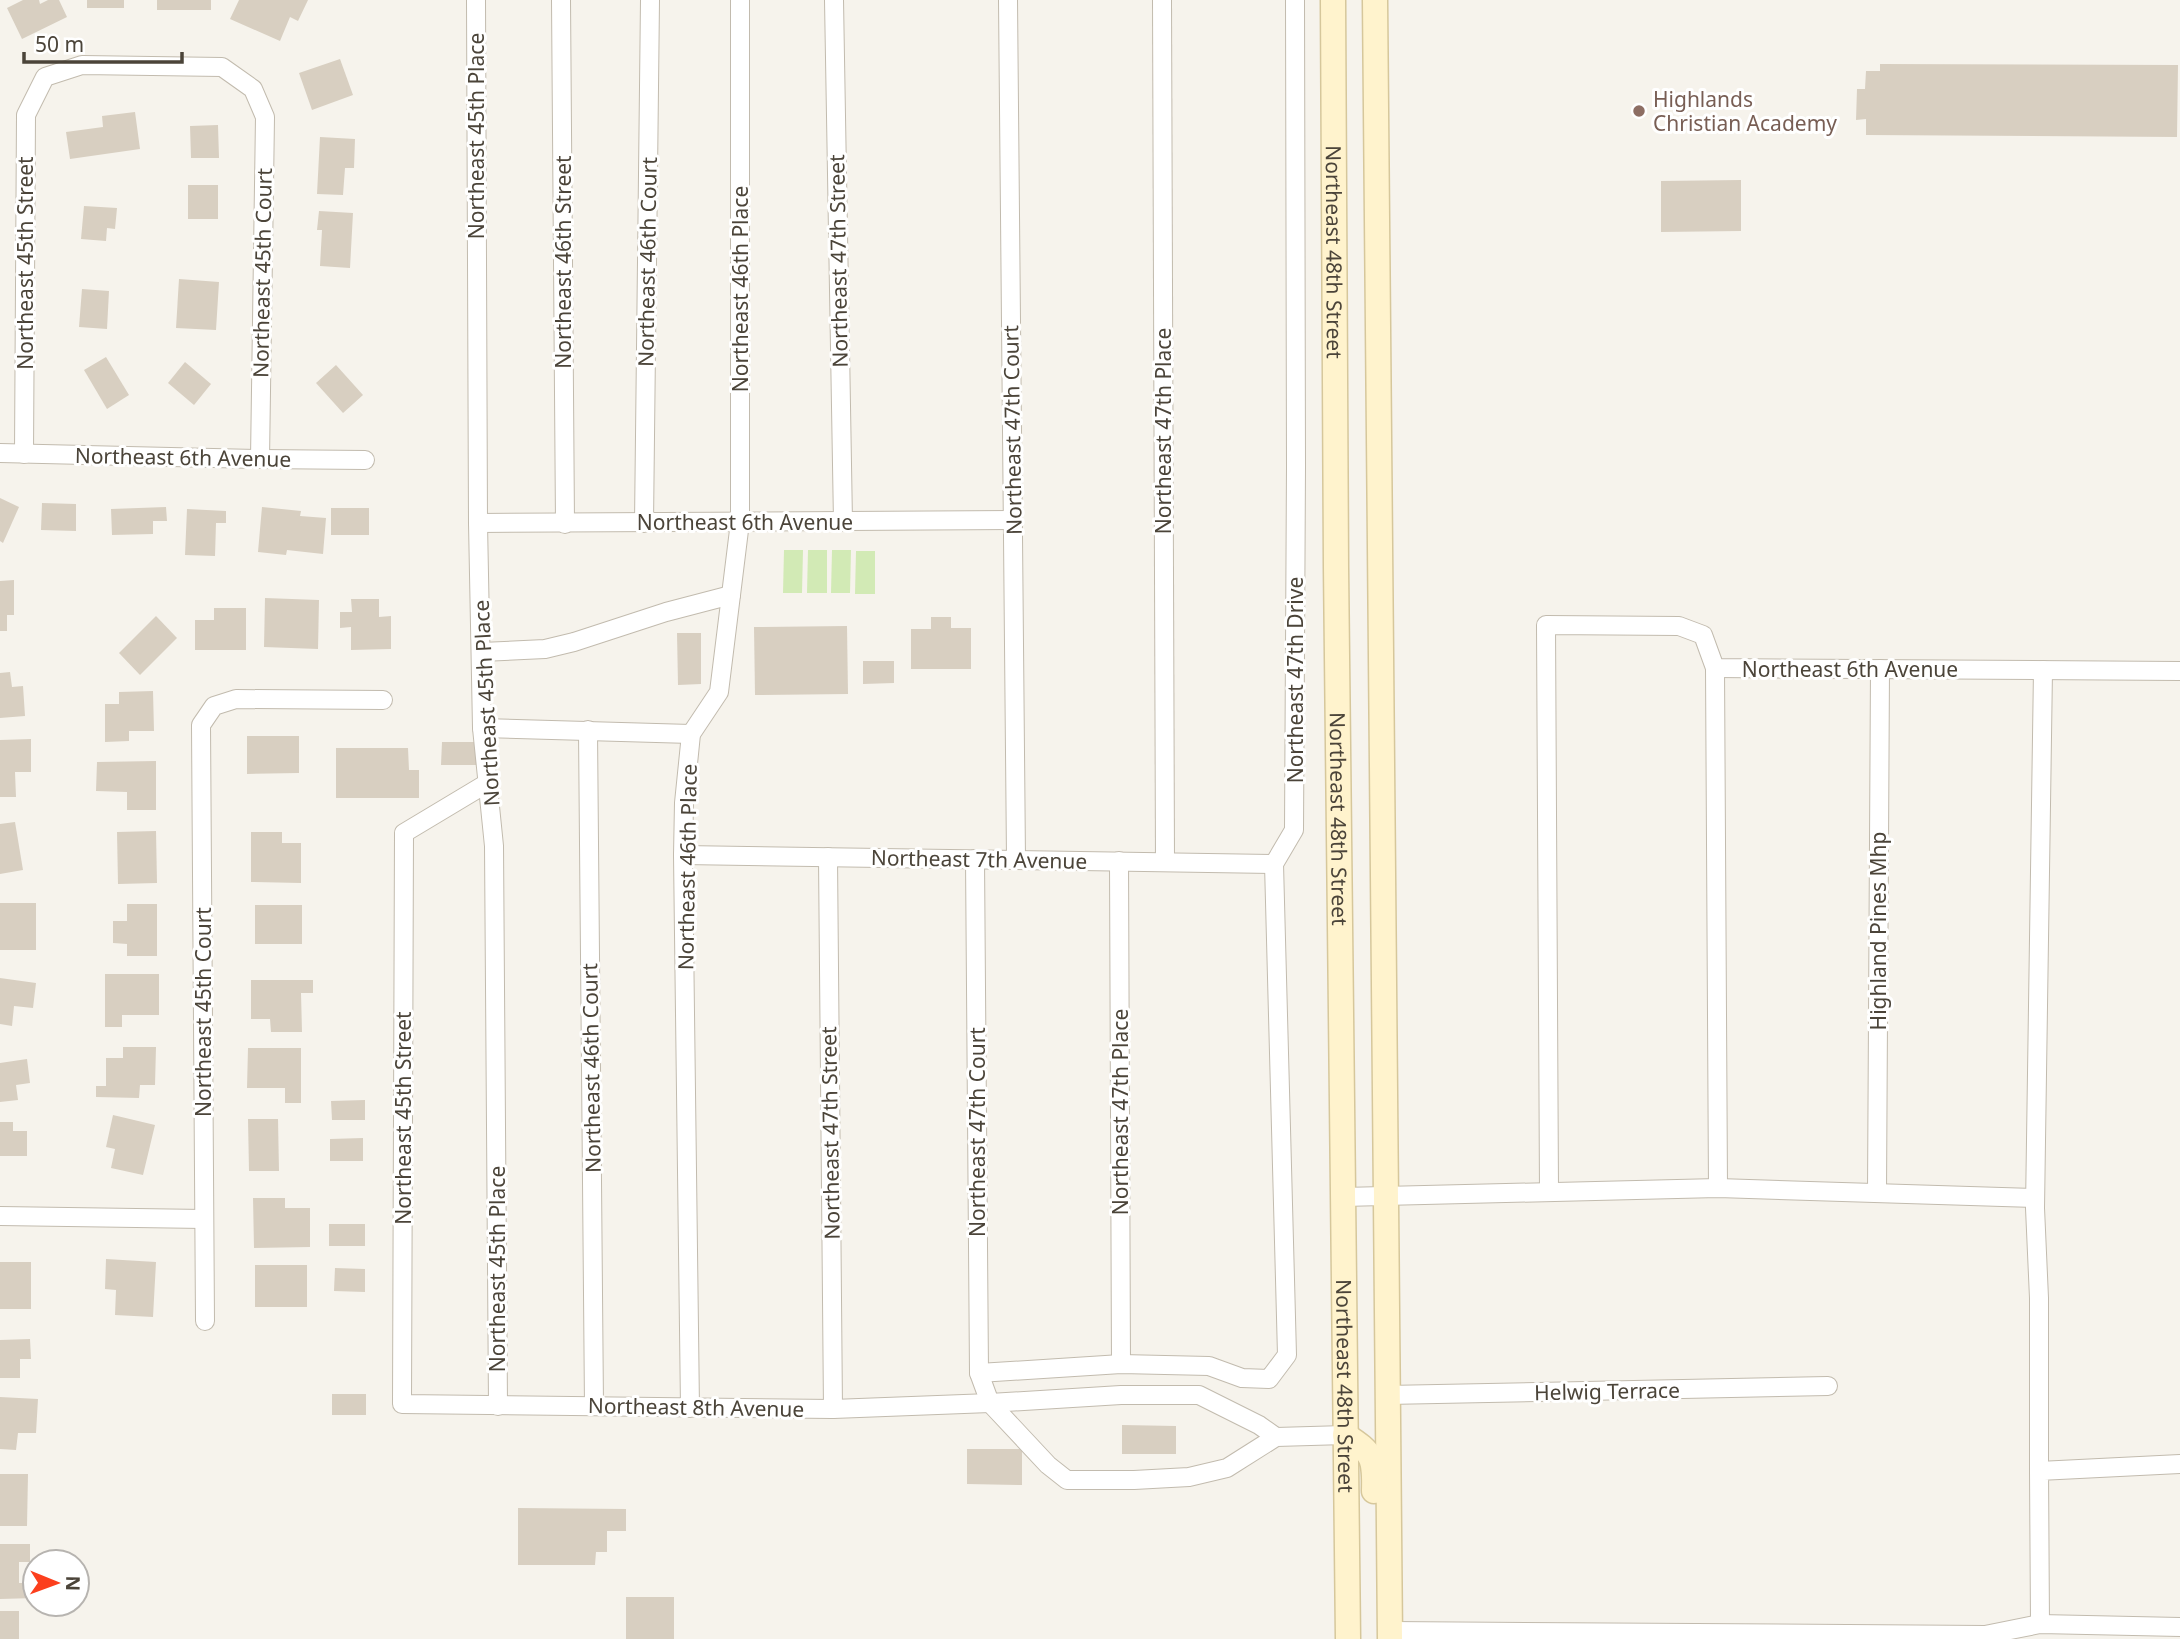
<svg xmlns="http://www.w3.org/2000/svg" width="2180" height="1639" viewBox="0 0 2180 1639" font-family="'Noto Sans',sans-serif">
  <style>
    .green { fill: #d2eab5 }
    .building { fill: #d8cfc1 }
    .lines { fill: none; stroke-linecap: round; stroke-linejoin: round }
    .street-casing { stroke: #c2bbae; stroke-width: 20 }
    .secondary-casing { stroke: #d6c79b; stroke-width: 27 }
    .street { stroke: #fff; stroke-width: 18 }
    .secondary { stroke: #fff3cd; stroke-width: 24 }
    .education-dot { fill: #8d6e63; stroke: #fff; stroke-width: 2.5 }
    .labels { text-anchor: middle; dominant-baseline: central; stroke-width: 6; stroke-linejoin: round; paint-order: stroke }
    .education-label { font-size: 21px; fill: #785e54; stroke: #fff; text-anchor: start }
    .street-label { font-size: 21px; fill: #4b4439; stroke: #fff }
  </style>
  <rect width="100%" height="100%" fill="#f6f3ec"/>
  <g class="green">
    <polygon points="784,550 803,550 802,593 783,593"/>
    <polygon points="808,550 827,550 827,593 807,593"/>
    <polygon points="832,550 851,550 850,593 831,593"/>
    <polygon points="856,551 875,551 875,594 855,594"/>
  </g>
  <g class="building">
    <polygon points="23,0 39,0 40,4 48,0 59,0 67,17 22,39 7,8"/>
    <rect x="87" y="0" width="37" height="8"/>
    <rect x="157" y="0" width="54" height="10"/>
    <polygon points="239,0 308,0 298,21 290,17 280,41 230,19"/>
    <polygon points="340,59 353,95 312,110 299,73"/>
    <polygon points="1880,64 2178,65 2177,137 1866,135 1866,119 1856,120 1857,89 1865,89 1866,71 1880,71"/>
    <polygon points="135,112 140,149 70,159 66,132 103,127 102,116"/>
    <polygon points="218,125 219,158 191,158 190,126"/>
    <polygon points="320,137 355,139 354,168 345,168 343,195 317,194"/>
    <polygon points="1741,180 1741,231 1661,232 1661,181"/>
    <rect x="188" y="185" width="30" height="34"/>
    <polygon points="84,206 117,208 115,229 107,228 106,241 81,239"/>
    <polygon points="319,211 353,213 350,268 320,266 322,230 317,230"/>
    <polygon points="179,279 219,282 216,330 176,328"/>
    <polygon points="82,289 109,291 107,329 79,327"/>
    <polygon points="106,357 129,395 107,409 84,370"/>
    <polygon points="185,362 211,384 194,405 168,383"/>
    <polygon points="336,365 363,395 343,413 316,383"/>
    <polygon points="0,498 19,507 3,543 0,541"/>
    <polygon points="42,503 76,504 76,531 41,530"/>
    <polygon points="166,507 167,521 153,521 153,534 112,535 111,509"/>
    <polygon points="262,507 301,511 300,516 326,518 323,554 287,550 286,555 258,552"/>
    <rect x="331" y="508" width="38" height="27"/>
    <polygon points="187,509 226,511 226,523 216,523 215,556 185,555"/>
    <polygon points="14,580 14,615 7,615 7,631 0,631 0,581"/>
    <polygon points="265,598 319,600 318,649 264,647"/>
    <polygon points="351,599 379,599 379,617 391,616 391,649 351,650 351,627 340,628 340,612 352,612"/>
    <polygon points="214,608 246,608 246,650 195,650 195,620 214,620"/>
    <polygon points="156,616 177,638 140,675 119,653"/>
    <polygon points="931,617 951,617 951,628 971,628 971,669 911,669 911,629 931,629"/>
    <polygon points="847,626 848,694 755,695 754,627"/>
    <polygon points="677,633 701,633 701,684 678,685"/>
    <polygon points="863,661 894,661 894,683 863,684"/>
    <polygon points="10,672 12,687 23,686 25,716 0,718 0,673"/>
    <polygon points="153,691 154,731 129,731 129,741 105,742 105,704 119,704 119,692"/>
    <polygon points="247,736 299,736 299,773 247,774"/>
    <polygon points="31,739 31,772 15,772 16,797 0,797 0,740"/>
    <polygon points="442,742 477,742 477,765 441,765"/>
    <polygon points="336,748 408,748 409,770 419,770 419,798 336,798"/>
    <polygon points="156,761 156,810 127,810 127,792 96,791 97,762"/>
    <polygon points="15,822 23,870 0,874 0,824"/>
    <polygon points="156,831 157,883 118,884 117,832"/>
    <polygon points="251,832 282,832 282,843 301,843 301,883 251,882"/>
    <rect x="0" y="903" width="36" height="47"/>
    <polygon points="127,904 157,904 157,956 127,956 127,944 113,943 113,921 127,921"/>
    <rect x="255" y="905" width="47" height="39"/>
    <polygon points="105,974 159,974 159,1015 122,1015 122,1027 105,1027"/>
    <polygon points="0,978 36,983 33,1008 14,1006 12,1026 0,1024"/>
    <polygon points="251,980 313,980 313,993 301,993 302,1032 271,1032 270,1019 251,1019"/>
    <polygon points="123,1047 156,1047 155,1085 140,1085 139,1098 96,1097 96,1086 106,1086 106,1058 123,1058"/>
    <polygon points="248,1048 301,1048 301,1103 285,1103 285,1088 247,1088"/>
    <polygon points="27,1059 30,1083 16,1085 18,1100 0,1102 0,1063"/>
    <polygon points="365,1100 365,1120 332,1120 331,1101"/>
    <polygon points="113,1115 155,1125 143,1175 111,1168 115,1149 106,1147"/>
    <polygon points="248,1119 278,1119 279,1171 249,1171"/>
    <polygon points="0,1122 13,1122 13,1131 27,1131 27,1156 0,1156"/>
    <polygon points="363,1138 363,1161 330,1161 330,1139"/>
    <polygon points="253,1198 285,1198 285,1208 310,1208 310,1247 254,1248"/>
    <rect x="329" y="1224" width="36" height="22"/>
    <polygon points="106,1259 156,1262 153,1317 115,1315 116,1290 105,1289"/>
    <rect x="0" y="1262" width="31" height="47"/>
    <rect x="255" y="1265" width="52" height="42"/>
    <polygon points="335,1268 365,1269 365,1292 334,1291"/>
    <polygon points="30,1339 31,1359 20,1359 20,1378 0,1378 0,1340"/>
    <rect x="332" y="1394" width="34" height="21"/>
    <polygon points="0,1397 38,1399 36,1433 18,1433 16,1450 0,1449"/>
    <polygon points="1122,1425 1176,1426 1176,1454 1122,1454"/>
    <polygon points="967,1449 1022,1449 1022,1485 967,1484"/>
    <polygon points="0,1474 28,1474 27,1526 0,1526"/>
    <polygon points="518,1508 626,1509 626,1531 607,1531 607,1552 596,1552 595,1565 518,1565"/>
    <polygon points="0,1544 30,1544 30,1562 19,1562 19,1583 35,1583 35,1598 0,1599"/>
    <rect x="626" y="1597" width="48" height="42"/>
    <rect x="0" y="1611" width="19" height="28"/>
  </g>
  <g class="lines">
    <g class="street-casing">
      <g id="street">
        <polyline points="476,0 478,523 482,728 494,846 498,1406"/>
        <polyline points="561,0 565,524"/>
        <polyline points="834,0 843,522"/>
        <polyline points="1008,0 1016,859"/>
        <polyline points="1162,0 1165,862"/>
        <polyline points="0,453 260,459 365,460"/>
        <polyline points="24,454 26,115 45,77 82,65 222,67 253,89 265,117 260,459"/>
        <polyline points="478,523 1013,520"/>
        <polyline points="644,523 650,0"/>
        <polyline points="481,652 545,649 574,642 666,612 731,595"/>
        <polyline points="1715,668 1718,1188"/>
        <polyline points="482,728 691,734"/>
        <polyline points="588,730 594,1406"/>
        <polyline points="489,782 404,833 402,1404 833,1409 990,1403 1121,1395 1199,1395 1259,1425 1276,1437"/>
        <polyline points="683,855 1274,864"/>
        <polyline points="828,857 833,1409"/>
        <polyline points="975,859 979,1373 990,1403 1048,1465 1067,1480 1134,1480 1189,1477 1227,1468 1276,1437 1345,1435"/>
        <polyline points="1119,861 1121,1364"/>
        <polyline points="1549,1191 1546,625 1679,626 1703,635 1715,668 2180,671"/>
        <polyline points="1877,1193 1880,669"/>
        <polyline points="1343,1197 1718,1188 2035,1198"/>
        <polyline points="0,1216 204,1219"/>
        <polyline points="205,1321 201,725 214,706 236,699 383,700"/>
        <polyline points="979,1373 1121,1364 1209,1366 1242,1378 1269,1379 1287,1355 1274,864 1294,830 1296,467 1295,0"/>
        <polyline points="1387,1395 1828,1386"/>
        <polyline points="690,1408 683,855 684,803 691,734 719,692 740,522 740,0"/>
        <polyline points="2039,1471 2039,1298 2035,1208 2043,670"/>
        <polyline points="2040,1624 2039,1471 2180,1464"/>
        <polyline points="1390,1631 1985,1635 2040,1624 2180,1627"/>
      </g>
    </g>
    <g class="secondary-casing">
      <g id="secondary">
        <path id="s1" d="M1333,0l3,567 12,1072"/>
        <polyline points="1375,0 1390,1639"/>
        <path d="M1345,1435c28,18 30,23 29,56"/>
      </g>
    </g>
    <use href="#street" class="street"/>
    <use href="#secondary" class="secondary"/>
  </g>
  <circle class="education-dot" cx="1639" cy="111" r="7"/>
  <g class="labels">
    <g class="education-label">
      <text x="1653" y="99">Highlands<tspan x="1653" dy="24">Christian Academy</tspan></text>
    </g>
    <g class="street-label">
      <text transform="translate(476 136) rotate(-90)">Northeast 45th Place</text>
      <text stroke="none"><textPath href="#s1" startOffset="252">Northeast 48th Street</textPath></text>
      <text transform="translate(838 261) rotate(-91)">Northeast 47th Street</text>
      <text transform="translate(563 262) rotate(-90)">Northeast 46th Street</text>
      <text transform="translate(647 262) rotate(-89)">Northeast 46th Court</text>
      <text transform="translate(25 263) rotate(-90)">Northeast 45th Street</text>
      <text transform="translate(262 273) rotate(-89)">Northeast 45th Court</text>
      <text transform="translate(740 289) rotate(-90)">Northeast 46th Place</text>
      <text transform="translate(1012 430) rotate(-91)">Northeast 47th Court</text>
      <text transform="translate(1163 431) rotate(-90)">Northeast 47th Place</text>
      <text transform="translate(183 457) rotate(1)">Northeast 6th Avenue</text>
      <text x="745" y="522">Northeast 6th Avenue</text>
      <text x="1850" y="669">Northeast 6th Avenue</text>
      <text transform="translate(1295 680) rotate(-90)">Northeast 47th Drive</text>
      <text transform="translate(486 703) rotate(-93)">Northeast 45th Place</text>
      <text stroke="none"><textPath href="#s1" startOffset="819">Northeast 48th Street</textPath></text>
      <text transform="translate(979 859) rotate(1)">Northeast 7th Avenue</text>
      <text transform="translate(687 867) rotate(-89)">Northeast 46th Place</text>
      <text transform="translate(1878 931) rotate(-90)">Highland Pines Mhp</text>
      <text transform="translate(203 1012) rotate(-90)">Northeast 45th Court</text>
      <text transform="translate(591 1068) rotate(-91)">Northeast 46th Court</text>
      <text transform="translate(1120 1112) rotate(-90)">Northeast 47th Place</text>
      <text transform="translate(403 1118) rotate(-90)">Northeast 45th Street</text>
      <text transform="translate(977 1132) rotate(-90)">Northeast 47th Court</text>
      <text transform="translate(830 1133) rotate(-91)">Northeast 47th Street</text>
      <text transform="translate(497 1269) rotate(-90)">Northeast 45th Place</text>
      <text stroke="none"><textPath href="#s1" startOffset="1386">Northeast 48th Street</textPath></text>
      <text transform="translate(1607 1391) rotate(-1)">Helwig Terrace</text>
      <text transform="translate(696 1407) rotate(1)">Northeast 8th Avenue</text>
    </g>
  </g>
  <g transform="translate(56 1583) rotate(91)"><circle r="33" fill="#ffffff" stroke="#b7b4b0" stroke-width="2"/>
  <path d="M0-5L12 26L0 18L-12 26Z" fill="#fc3f1d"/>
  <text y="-10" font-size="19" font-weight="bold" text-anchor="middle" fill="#4b4439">N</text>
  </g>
  <path d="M24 52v10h158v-10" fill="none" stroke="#4b4439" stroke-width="3.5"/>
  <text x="35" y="52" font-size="21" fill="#4b4439" stroke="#ffffff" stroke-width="5" paint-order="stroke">50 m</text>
</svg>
